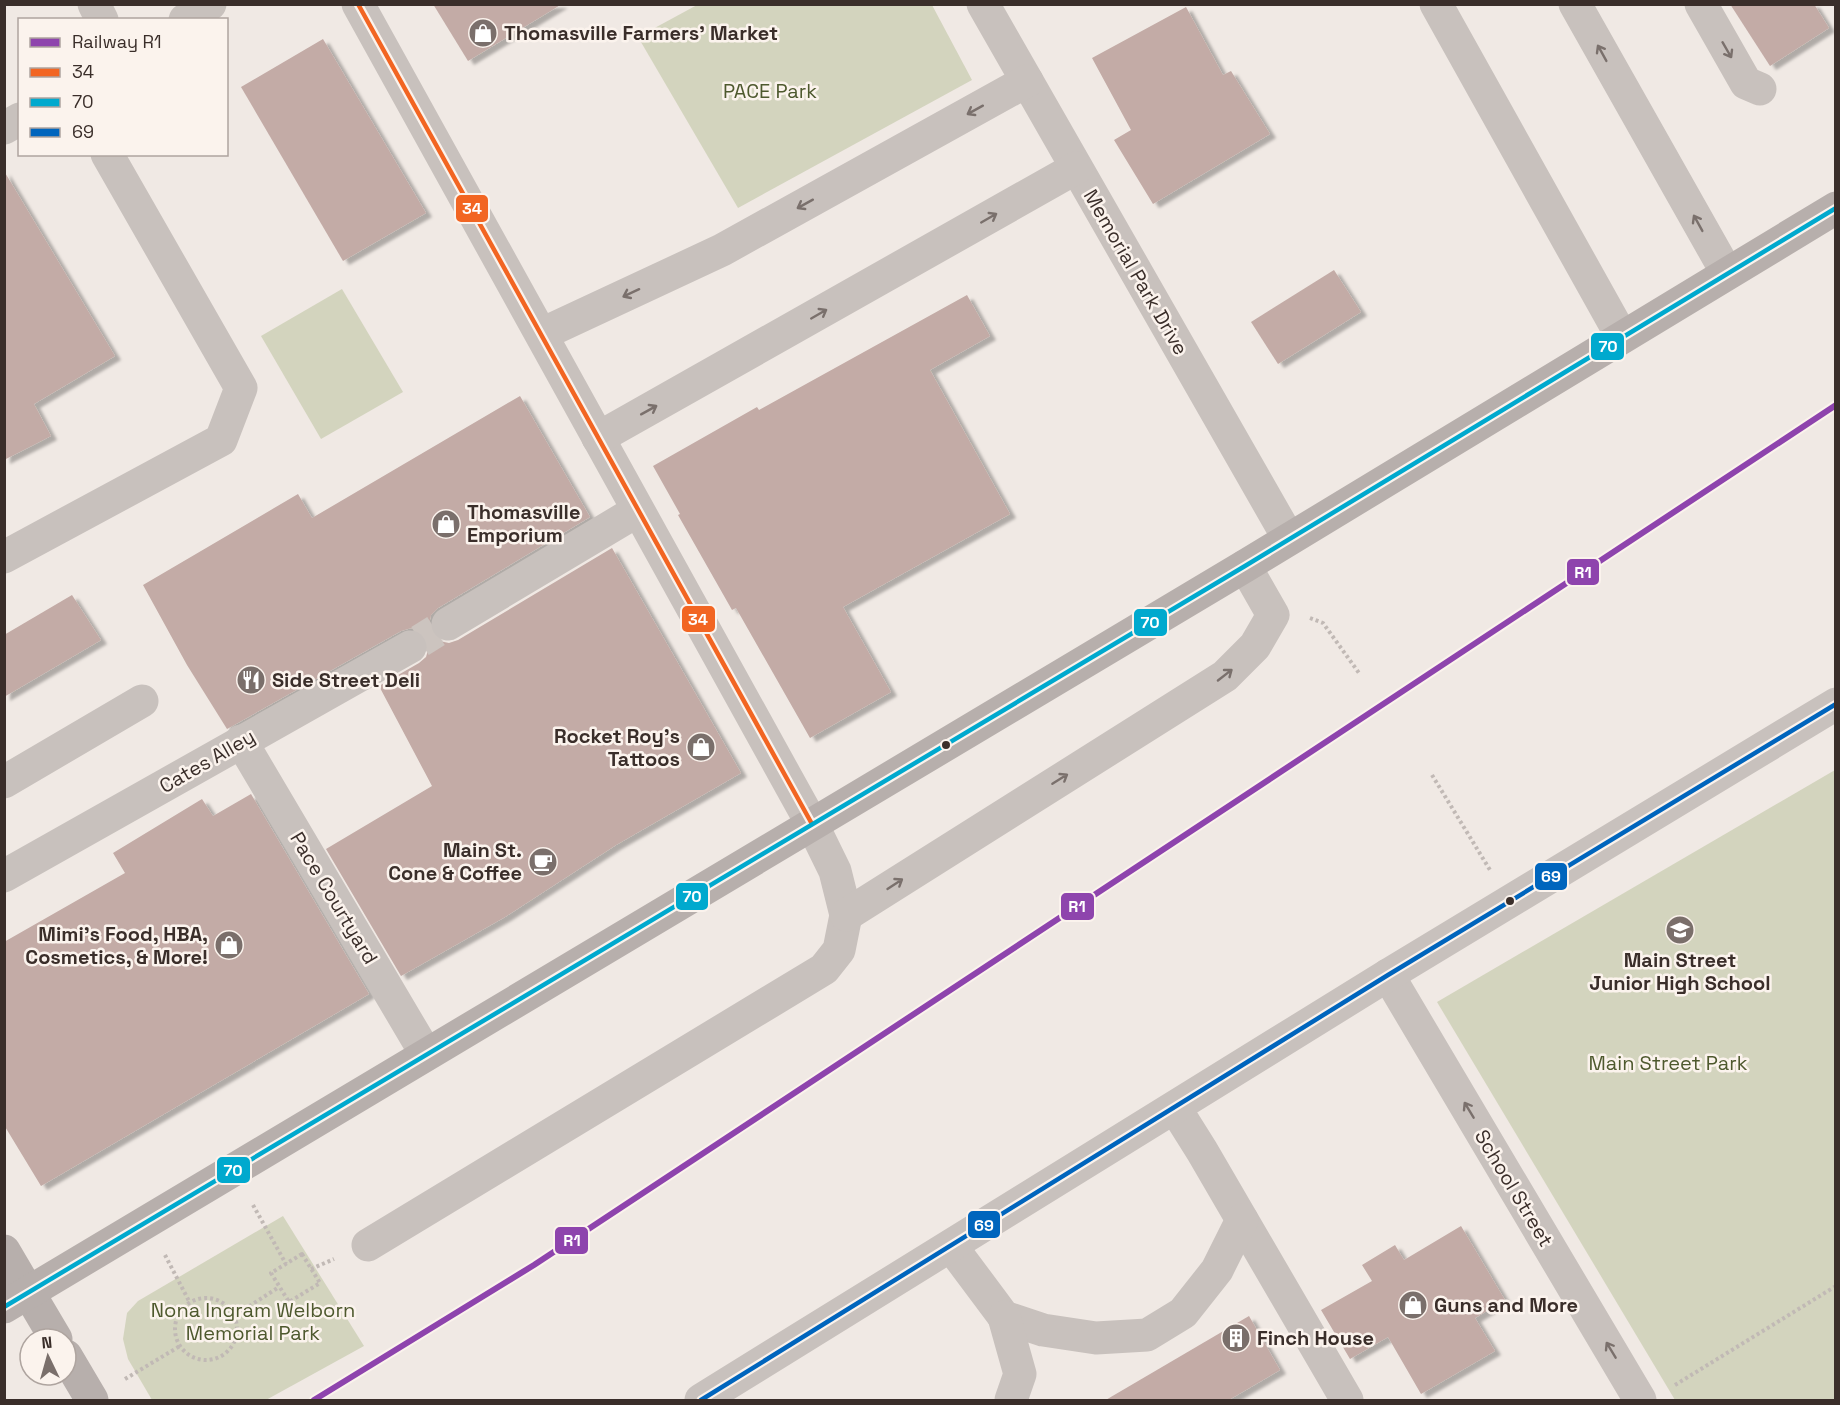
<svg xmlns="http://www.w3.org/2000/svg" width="1840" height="1405" viewBox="0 0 1840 1405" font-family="'Space Grotesk',sans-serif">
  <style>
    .green { fill: #d3d4be }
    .building { fill: #c3aba6; filter: url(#shadow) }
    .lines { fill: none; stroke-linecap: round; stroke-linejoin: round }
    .minor-tunnel { stroke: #ccc4bf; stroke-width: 33; stroke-dasharray: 33 16; stroke-linecap: butt }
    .path { stroke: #c1b9b5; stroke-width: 4; stroke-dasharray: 3 3; stroke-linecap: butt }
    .minor { stroke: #c8c1bd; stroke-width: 33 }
    .major { stroke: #b7afac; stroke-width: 33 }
    .bus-1-casing { stroke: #fbf3ed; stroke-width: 9 }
    .bus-2-casing { stroke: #fbf3ed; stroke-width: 9 }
    .bus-3-casing { stroke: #fbf3ed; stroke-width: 9 }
    .bus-1 { stroke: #f26522; stroke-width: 4.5 }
    .bus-2 { stroke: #00a9ce; stroke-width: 4.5 }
    .bus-3 { stroke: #0065bd; stroke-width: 4.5 }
    .rail-1-casing { stroke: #fbf3ed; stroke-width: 10 }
    .rail-1 { stroke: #8e44ad; stroke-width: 6 }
    .oneway { stroke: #7a706c }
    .bus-dot { fill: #3a2e2a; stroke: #fbf3ed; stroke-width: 2 }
    .labels { text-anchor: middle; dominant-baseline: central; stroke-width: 5; stroke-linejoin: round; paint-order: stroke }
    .poi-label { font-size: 20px; font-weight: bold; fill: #3a2e2a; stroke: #fbf3ed; text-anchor: start }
    .park-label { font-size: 20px; fill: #4e592e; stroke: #fbf3ed }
    .street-label { font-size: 20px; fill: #3a2e2a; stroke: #fbf3ed }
    .line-badge { stroke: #fbf3ed; stroke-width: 2 }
    .badge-label { font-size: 16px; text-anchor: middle; font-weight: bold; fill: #fff }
  </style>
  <defs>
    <filter id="shadow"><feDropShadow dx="6" dy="4" stdDeviation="1.5" flood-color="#0004"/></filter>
  </defs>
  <rect width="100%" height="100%" fill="#f0e9e4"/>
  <g class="green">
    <polygon points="697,5 932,5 972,80 738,208 638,37"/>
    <polygon points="342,289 403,392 321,439 261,336"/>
    <polygon points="1835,770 1835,1400 1675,1400 1437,1002"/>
    <polygon points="283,1216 364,1346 266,1400 152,1400 128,1359 123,1339 127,1313 138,1301"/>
  </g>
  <g class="building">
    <polygon points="433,4 562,4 468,61"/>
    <polygon points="1730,4 1814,4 1829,28 1770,66"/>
    <polygon points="1186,7 1223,75 1231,71 1270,134 1153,204 1114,140 1131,130 1092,58"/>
    <polygon points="323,39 426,213 343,261 241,87"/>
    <polygon points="4,171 115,356 34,404 51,436 4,460"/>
    <polygon points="1334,270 1361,312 1278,364 1251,322"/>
    <polygon points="967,295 990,336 930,370 1010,514 843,607 891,692 810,738 736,608 732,610 678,515 680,514 653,466 757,407 759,410"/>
    <polygon points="520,396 590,517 438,608 431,615 429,624 432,633 439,641 449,643 458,640 612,548 741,773 616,845 505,917 401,976 326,849 432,786 379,686 419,663 426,657 429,647 426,637 420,631 411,628 401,631 227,729 187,665 143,585 298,494 312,518"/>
    <polygon points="72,595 101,640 4,697 4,635"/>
    <polygon points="251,794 369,994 41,1186 4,1125 4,942 125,873 113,853 202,799 213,816"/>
    <polygon points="1461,1226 1505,1300 1475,1318 1495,1351 1421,1394 1388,1337 1350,1359 1321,1310 1372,1281 1362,1265 1395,1245 1404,1260"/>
    <polygon points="1249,1316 1280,1370 1227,1401 1104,1401"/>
  </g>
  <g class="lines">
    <polyline class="minor-tunnel" points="420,641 436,631"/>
    <g class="path">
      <polyline points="1310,618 1323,623 1359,673"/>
      <polyline points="1432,775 1490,870"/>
      <polyline points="253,1205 286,1264"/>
      <polygon points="302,1254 320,1283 289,1302 271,1273"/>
      <polyline points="165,1255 190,1303"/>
      <polyline points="311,1269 334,1259"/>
      <circle cx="206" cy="1329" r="31"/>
      <polyline points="234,1316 279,1287"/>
      <polyline points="125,1379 180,1346"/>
      <polyline points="1675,1385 1836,1286"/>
    </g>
    <g class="minor">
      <polyline points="94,4 102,20"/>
      <path d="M358,4c153,273 302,547 454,820l23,47 11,44 -7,35 -15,19 -456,276"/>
      <polyline points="983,4 1289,539"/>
      <polyline points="1436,4 1622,337"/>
      <polyline points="1575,4 1727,273"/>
      <polyline points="1701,4 1746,83 1760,89"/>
      <polyline points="185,20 210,4"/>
      <polyline points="4,128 20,119"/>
      <polyline points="542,334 722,250 1027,81"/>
      <polyline points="598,438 1076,168"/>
      <polyline points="4,557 221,440 241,388 107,154"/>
      <polyline points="448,624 637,511"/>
      <polyline points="241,741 426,1054"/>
      <polyline points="4,782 142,701"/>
      <polyline points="4,876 410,647"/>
      <polyline points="846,915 1225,676 1255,646 1273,615 1245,566"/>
      <polyline points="1388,975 1640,1400"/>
      <polyline points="1175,1108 1202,1151 1347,1400"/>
      <polyline points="951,1246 1004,1317 1043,1330 1096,1338 1147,1335 1183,1313 1217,1270 1242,1220"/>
      <polyline points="1004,1317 1020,1374 1011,1400"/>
      <polyline points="701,1400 1388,975 1836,704"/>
    </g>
    <g class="major">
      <polyline points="4,1251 56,1339"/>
      <polyline points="4,1307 1245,566 1836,208"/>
      <polyline points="66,1356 92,1400"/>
    </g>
    <g class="bus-1-casing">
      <path id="bus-1" d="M358,4c153,273 302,547 454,820"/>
    </g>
    <g class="bus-2-casing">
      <polyline id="bus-2" points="4,1307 1245,566 1836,208"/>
    </g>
    <g class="bus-3-casing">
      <polyline id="bus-3" points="701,1400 1388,975 1836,704"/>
    </g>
    <use href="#bus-1" class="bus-1"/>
    <use href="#bus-2" class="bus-2"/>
    <use href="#bus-3" class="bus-3"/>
    <g class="rail-1-casing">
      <polyline id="rail-1" points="314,1400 534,1265 1836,405"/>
    </g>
    <use href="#rail-1" class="rail-1"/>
  </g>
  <defs><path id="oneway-shaft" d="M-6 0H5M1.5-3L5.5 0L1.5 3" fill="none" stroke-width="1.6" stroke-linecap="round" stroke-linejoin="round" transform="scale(1.5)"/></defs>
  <g class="oneway">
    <use href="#oneway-shaft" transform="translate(1727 50) rotate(60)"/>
    <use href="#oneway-shaft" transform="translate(1602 53) rotate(-119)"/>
    <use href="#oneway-shaft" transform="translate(975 110) rotate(151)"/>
    <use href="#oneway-shaft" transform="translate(805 204) rotate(151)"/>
    <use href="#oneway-shaft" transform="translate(989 218) rotate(-30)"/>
    <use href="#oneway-shaft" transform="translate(1698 223) rotate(-119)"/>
    <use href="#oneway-shaft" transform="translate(631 293) rotate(155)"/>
    <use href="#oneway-shaft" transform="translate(819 314) rotate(-30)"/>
    <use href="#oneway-shaft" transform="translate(649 410) rotate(-29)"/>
    <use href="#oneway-shaft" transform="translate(1225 675) rotate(-38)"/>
    <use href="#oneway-shaft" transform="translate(1060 779) rotate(-32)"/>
    <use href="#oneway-shaft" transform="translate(895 884) rotate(-33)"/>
    <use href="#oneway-shaft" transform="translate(1469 1110) rotate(-121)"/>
    <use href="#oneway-shaft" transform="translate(1611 1350) rotate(-121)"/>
  </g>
  <defs>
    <g id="shop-disc" transform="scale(1.5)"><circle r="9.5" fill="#7a6f6b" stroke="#fbf3ed"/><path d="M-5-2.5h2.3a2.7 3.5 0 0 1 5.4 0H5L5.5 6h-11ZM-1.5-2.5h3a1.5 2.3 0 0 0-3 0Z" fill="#fff"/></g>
    <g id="restaurant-disc" transform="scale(1.5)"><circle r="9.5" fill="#7a6f6b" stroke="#fbf3ed"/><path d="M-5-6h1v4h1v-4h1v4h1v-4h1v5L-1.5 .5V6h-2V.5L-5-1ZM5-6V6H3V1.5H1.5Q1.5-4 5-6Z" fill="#fff"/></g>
    <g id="cafe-disc" transform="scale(1.5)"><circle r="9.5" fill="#7a6f6b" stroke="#fbf3ed"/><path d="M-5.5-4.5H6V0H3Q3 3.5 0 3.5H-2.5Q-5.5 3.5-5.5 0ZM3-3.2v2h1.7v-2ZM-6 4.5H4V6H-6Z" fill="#fff"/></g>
    <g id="school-disc" transform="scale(1.5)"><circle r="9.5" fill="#7a6f6b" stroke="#fbf3ed"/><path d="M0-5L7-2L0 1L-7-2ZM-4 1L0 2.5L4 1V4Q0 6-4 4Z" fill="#fff"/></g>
    <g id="building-disc" transform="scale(1.5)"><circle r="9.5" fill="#7a6f6b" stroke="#fbf3ed"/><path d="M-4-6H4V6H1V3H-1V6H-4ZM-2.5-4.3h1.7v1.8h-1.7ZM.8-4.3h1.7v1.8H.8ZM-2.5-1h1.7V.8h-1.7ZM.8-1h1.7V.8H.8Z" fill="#fff"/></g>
  </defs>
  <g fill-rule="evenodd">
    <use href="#shop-disc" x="483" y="33"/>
    <use href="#shop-disc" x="446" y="524"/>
    <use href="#restaurant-disc" x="251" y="680"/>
    <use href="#shop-disc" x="701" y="747"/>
    <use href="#cafe-disc" x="543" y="862"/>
    <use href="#school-disc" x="1680" y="930"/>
    <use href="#shop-disc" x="229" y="945"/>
    <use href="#shop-disc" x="1413" y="1305"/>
    <use href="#building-disc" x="1236" y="1338"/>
  </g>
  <g class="bus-dot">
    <circle cx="946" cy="745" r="5"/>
    <circle cx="1510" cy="901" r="5"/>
  </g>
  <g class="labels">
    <g class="poi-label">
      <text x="504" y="33">Thomasville Farmers' Market</text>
      <text x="467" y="512">Thomasville<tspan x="467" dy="23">Emporium</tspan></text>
      <text x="272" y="680">Side Street Deli</text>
      <text x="680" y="736" text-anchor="end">Rocket Roy's<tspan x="680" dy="23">Tattoos</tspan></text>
      <text x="522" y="850" text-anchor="end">Main St.<tspan x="522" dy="23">Cone &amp; Coffee</tspan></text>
      <text x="208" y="934" text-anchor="end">Mimi's Food, HBA,<tspan x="208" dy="23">Cosmetics, &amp; More!</tspan></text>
      <text x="1680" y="960" text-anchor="middle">Main Street<tspan x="1680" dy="23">Junior High School</tspan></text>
      <text x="1434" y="1305">Guns and More</text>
      <text x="1257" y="1338">Finch House</text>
    </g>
    <g class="park-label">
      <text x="770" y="91">PACE Park</text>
      <text x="1668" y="1063">Main Street Park</text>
      <text x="253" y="1310">Nona Ingram Welborn<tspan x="253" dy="23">Memorial Park</tspan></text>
    </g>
    <g class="street-label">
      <text transform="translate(1136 272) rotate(60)">Memorial Park Drive</text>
      <text transform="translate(207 761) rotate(-30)">Cates Alley</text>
      <text transform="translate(334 898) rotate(59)">Pace Courtyard</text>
      <text transform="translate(1514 1188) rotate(59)">School Street</text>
    </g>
  </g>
  <g class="line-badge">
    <rect x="455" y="194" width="34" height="29" rx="6" fill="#f26522"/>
    <rect x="1590" y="332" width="35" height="29" rx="6" fill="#00a9ce"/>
    <rect x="1566" y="558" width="34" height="28" rx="6" fill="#8e44ad"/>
    <rect x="681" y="605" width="35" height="28" rx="6" fill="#f26522"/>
    <rect x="1133" y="608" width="35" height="29" rx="6" fill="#00a9ce"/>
    <rect x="1534" y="862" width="34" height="29" rx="6" fill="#0065bd"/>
    <rect x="675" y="882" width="34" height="29" rx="6" fill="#00a9ce"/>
    <rect x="1060" y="892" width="35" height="29" rx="6" fill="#8e44ad"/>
    <rect x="216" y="1156" width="35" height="28" rx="6" fill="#00a9ce"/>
    <rect x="967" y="1210" width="34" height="29" rx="6" fill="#0065bd"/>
    <rect x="554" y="1226" width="35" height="29" rx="6" fill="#8e44ad"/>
  </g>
  <g class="badge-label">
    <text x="472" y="214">34</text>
    <text x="1608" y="352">70</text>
    <text x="1583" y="578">R1</text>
    <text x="698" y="625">34</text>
    <text x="1150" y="628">70</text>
    <text x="1551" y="882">69</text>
    <text x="692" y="902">70</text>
    <text x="1077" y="912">R1</text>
    <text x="233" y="1176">70</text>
    <text x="984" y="1231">69</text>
    <text x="572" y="1246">R1</text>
  </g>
  <rect width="1840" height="1405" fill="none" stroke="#3a2e2a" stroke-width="12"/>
  <rect x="18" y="18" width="210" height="138" fill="#fbf3ed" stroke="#aea49f" stroke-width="1.5"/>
  <rect x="30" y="38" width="30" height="9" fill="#8e44ad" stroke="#aea49f" stroke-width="1.5"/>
  <text x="72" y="48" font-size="18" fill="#3a2e2a">Railway R1</text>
  <rect x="30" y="68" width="30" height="9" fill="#f26522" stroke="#aea49f" stroke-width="1.5"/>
  <text x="72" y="78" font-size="18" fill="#3a2e2a">34</text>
  <rect x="30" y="98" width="30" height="9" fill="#00a9ce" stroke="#aea49f" stroke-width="1.5"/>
  <text x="72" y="108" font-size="18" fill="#3a2e2a">70</text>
  <rect x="30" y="128" width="30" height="9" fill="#0065bd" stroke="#aea49f" stroke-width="1.5"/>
  <text x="72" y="138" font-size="18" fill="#3a2e2a">69</text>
  <g transform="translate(48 1357) rotate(355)"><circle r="28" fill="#fbf3ed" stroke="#aea49f" stroke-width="1.5"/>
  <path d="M0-4.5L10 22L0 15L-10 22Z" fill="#7a6f6b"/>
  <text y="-9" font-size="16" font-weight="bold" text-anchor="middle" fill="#3a2e2a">N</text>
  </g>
</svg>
